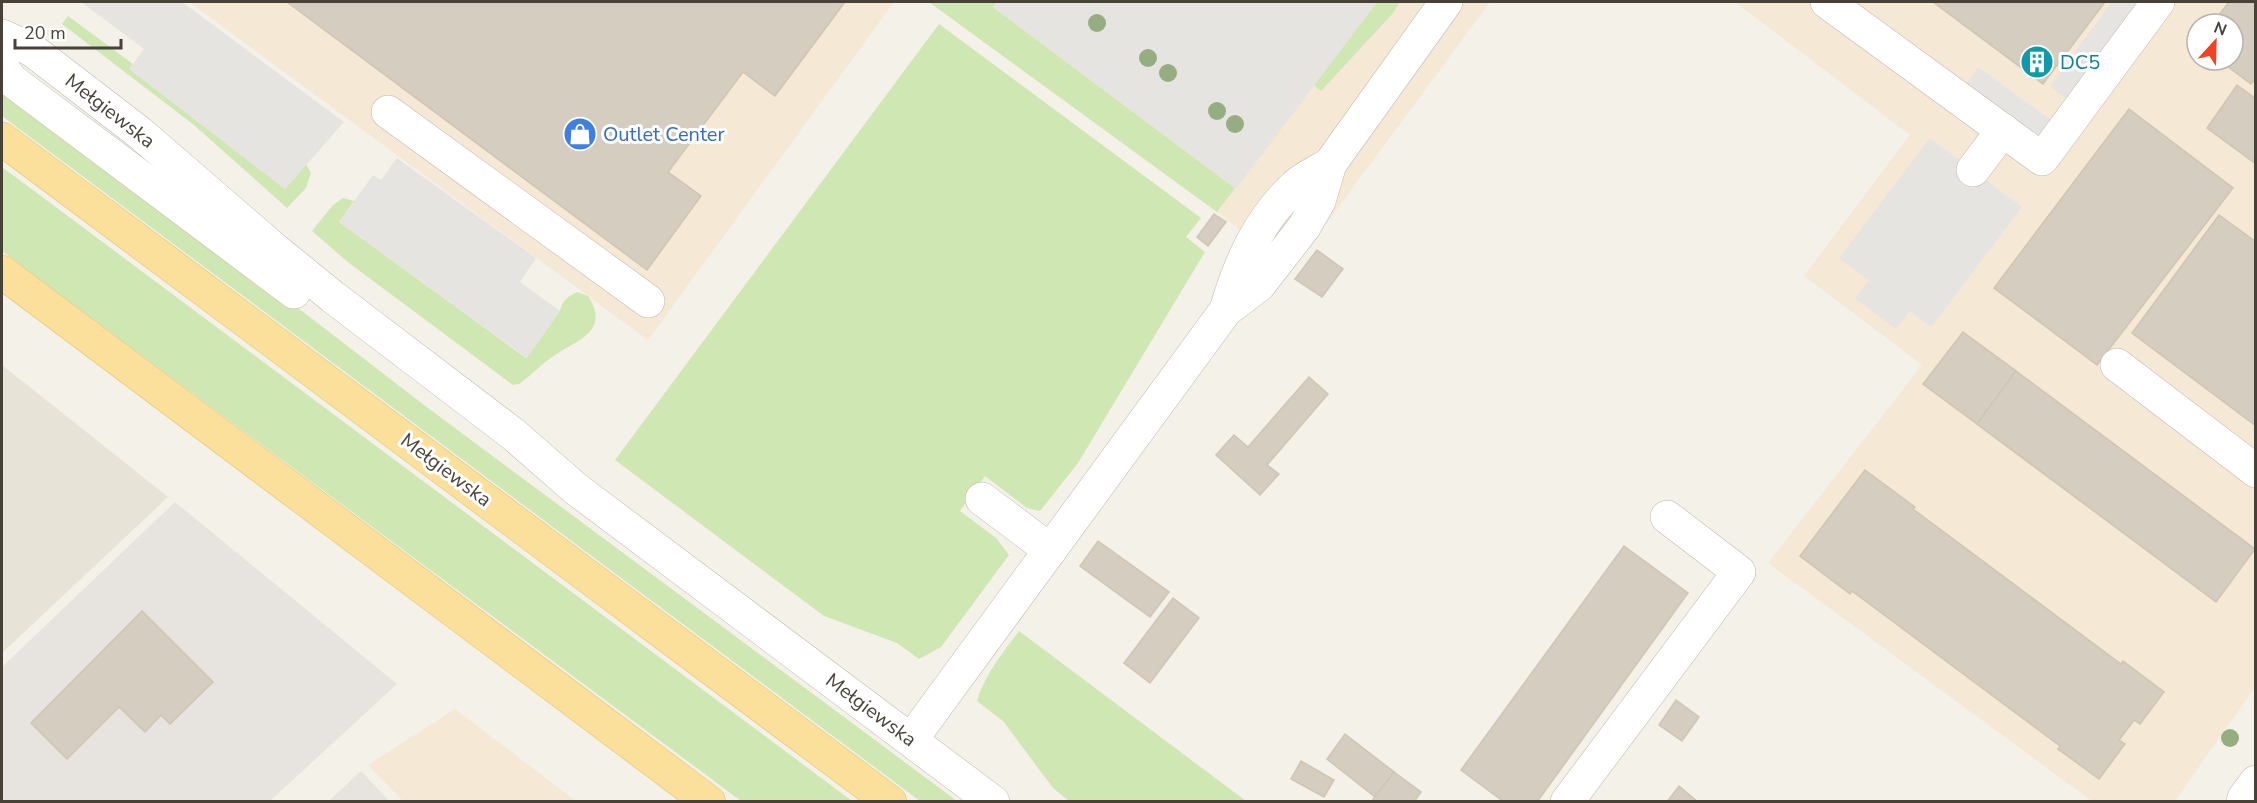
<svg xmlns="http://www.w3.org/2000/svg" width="2257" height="803" viewBox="0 0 2257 803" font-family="'Nunito Sans',sans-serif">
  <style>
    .residential { fill: #e8e3d7 }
    .commercial { fill: #f5e8d5; fill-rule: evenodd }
    .industrial { fill: #e7e3de }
    .green { fill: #cfe7b3 }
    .parking { fill: #e6e4e1 }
    .building { fill: #d5cdbf; stroke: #d0c5b2; stroke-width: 1.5 }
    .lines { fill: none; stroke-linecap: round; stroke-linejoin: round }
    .minor-casing { stroke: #bfb9ac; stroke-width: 34 }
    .major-casing { stroke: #e1be6b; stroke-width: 34 }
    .minor { stroke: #fff; stroke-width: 33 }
    .major { stroke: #fbe09b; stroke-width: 33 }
    .tree { fill: #95ae81 }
    .labels { text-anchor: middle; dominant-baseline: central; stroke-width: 6; stroke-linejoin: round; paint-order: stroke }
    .culture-label { font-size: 20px; fill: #0d838f; stroke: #fff; text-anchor: start }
    .street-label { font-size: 20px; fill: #484138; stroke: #fff }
    .shop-label { font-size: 20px; fill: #366cbe; stroke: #fff; text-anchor: start }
  </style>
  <rect width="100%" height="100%" fill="#f4f1e9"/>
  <polygon class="residential" points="2,365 168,497 2,653"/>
  <g class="commercial">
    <polygon points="189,2 894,2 648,340"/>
    <polygon points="929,2 1490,2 1292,270 1217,212"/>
    <path d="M1735,2h520v685l-80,114h-83l-324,-238 154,-198 -118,-89 106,-141zM2197,24h36v36h-36z"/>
    <polygon points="455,709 576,801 403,801 368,765"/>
  </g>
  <g class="industrial">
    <polygon points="175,502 397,684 270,801 2,802 2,667"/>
    <polygon points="361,771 389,801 329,801"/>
  </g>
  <g class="green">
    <polygon points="929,2 997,2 993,7 1235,188 1217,212"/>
    <polygon points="1377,2 1400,2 1393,13 1321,91 1314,85"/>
    <polygon points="68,16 133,64 130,69 285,189 306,164 311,173 306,188 287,208 194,125 62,24"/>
    <polygon points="939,24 1201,218 1186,237 1205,252 1078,463 1040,511 1027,508 985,476 960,511 996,538 1009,555 941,647 919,659 897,643 824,616 615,460"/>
    <polygon points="2,80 424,405 957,801 920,801 2,116"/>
    <polygon points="2,167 852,801 741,801 40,280 2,251"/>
    <path d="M343,198l11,3 -15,21 187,136 34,-47c2,-10 7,-14 17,-19l11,4c24,36 -14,45 -36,61 -12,8 -21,19 -33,27l-6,1 -164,-122 -37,-32 21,-26z"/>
    <path d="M1019,631l227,170 -176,1 -17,-14 -50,-67 -26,-20c8,-27 26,-48 42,-70z"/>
  </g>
  <g class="parking">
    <polygon points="81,2 182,2 344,122 285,189 129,69 144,49"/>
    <polygon points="997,2 1377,2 1236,189 993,7"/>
    <polygon points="2112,2 2151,2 2075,105 2050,86"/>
    <polygon points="1978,67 2058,125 2039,150 1960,92"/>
    <polygon points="1930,138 2022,207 1931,327 1910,311 1896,329 1855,298 1869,280 1839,258"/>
    <polygon points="397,158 536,258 520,282 560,311 527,358 339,222 373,175 381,180"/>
  </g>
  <g class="building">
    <polygon points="287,2 845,2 775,96 743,72 668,172 701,196 647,270"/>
    <polygon points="1933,2 2105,2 2043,84"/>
    <polygon points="2229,2 2256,2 2256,78 2251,84 2219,60 2233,60 2233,24 2212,24"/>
    <polygon points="2237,85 2256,99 2256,164 2207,128"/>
    <polygon points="2129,109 2233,188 2097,365 1994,288"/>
    <polygon points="1214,214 1226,222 1208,246 1197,237"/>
    <polygon points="2219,215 2256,242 2256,426 2132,333"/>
    <polygon points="1317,250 1343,269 1322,297 1295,279"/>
    <polygon points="1963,332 2016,371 1977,424 1923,384"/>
    <polygon points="2016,371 2255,549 2216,602 1977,424"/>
    <polygon points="1309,377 1328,394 1267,465 1279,474 1260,495 1216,455 1234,435 1248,447"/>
    <polygon points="1865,470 1915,507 1913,509 2121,664 2123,661 2164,692 2140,724 2134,720 2119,740 2125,744 2099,779 2058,749 2060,746 1852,591 1850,594 1800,556"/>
    <polygon points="1098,541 1169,592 1150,617 1080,566"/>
    <polygon points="1624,546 1688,593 1537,802 1504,802 1461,770"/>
    <polygon points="1173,598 1199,618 1150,683 1124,663"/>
    <polygon points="142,611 213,682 170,724 161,715 145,732 119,707 67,759 31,723"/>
    <polygon points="1676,700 1699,717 1682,741 1659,725"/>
    <polygon points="1345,734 1394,772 1375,797 1327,759"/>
    <polygon points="1301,761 1334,780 1324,797 1291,779"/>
    <polygon points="1394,772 1421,792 1414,802 1371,802"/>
    <polygon points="1679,786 1698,802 1667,802"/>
  </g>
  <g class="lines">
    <g class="minor-casing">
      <g id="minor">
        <polyline points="1827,2 2042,159 2158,2"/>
        <polyline points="2,36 32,50 140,133 274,249 333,297 513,434 576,489 993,802"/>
        <polyline points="2,67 11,80 294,292"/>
        <polyline points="388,112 648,301"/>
        <polyline points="1973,170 2003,130"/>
        <path d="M1226,310c14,-48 32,-89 69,-124 10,-9 24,-15 35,-22"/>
        <polyline points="2117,365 2256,471"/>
        <polyline points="982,499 1050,550"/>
        <polyline points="911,740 1226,310 1259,285 1304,227 1319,201 1330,164 1446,2"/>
        <polyline points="1567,802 1739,572 1667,517"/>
        <polyline points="2243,802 2244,798 2256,782"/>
      </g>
    </g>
    <g class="major-casing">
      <g id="major">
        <polyline points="2,139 890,802"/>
        <polyline points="2,272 709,802"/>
      </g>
    </g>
    <use href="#minor" class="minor"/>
    <use href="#major" class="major"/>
  </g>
  <g class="tree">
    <circle cx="1097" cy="23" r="9"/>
    <circle cx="1148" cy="58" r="9"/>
    <circle cx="1168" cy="73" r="9"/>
    <circle cx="1217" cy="111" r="9"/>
    <circle cx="1235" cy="124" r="9"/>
    <circle cx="2230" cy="738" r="9"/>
  </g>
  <defs>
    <g id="building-disc" transform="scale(1.725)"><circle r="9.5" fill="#0f9aa8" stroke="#fff"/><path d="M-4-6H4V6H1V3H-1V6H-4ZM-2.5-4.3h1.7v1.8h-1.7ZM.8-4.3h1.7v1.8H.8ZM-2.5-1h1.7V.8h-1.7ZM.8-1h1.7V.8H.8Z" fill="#fff"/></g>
    <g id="shop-disc" transform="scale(1.725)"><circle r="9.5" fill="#3f7fe0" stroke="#fff"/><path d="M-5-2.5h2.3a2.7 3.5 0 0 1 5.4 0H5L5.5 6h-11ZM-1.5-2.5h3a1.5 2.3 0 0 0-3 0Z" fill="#fff"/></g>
  </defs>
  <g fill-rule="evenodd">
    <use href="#building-disc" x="2037" y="62"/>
    <use href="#shop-disc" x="580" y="134"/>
  </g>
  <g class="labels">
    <g class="culture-label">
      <text x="2060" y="62">DC5</text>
    </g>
    <g class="street-label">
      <text transform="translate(110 111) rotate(38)">Mełgiewska</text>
      <text transform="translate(446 470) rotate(37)">Mełgiewska</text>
      <text transform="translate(871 710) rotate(37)">Mełgiewska</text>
    </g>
    <g class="shop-label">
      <text x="603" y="134">Outlet Center</text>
    </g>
  </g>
  <rect width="2257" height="803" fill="none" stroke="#484138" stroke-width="6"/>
  <g transform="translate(2215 42) rotate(22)"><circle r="28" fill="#ffffff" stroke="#b6b3af" stroke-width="1.5"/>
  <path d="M0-4.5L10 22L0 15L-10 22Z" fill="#f34221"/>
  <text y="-9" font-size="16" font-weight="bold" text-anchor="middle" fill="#484138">N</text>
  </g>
  <path d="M15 39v9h106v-9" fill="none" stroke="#484138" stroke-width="3"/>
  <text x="24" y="39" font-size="18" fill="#484138" stroke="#ffffff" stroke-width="4.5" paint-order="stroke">20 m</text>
</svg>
